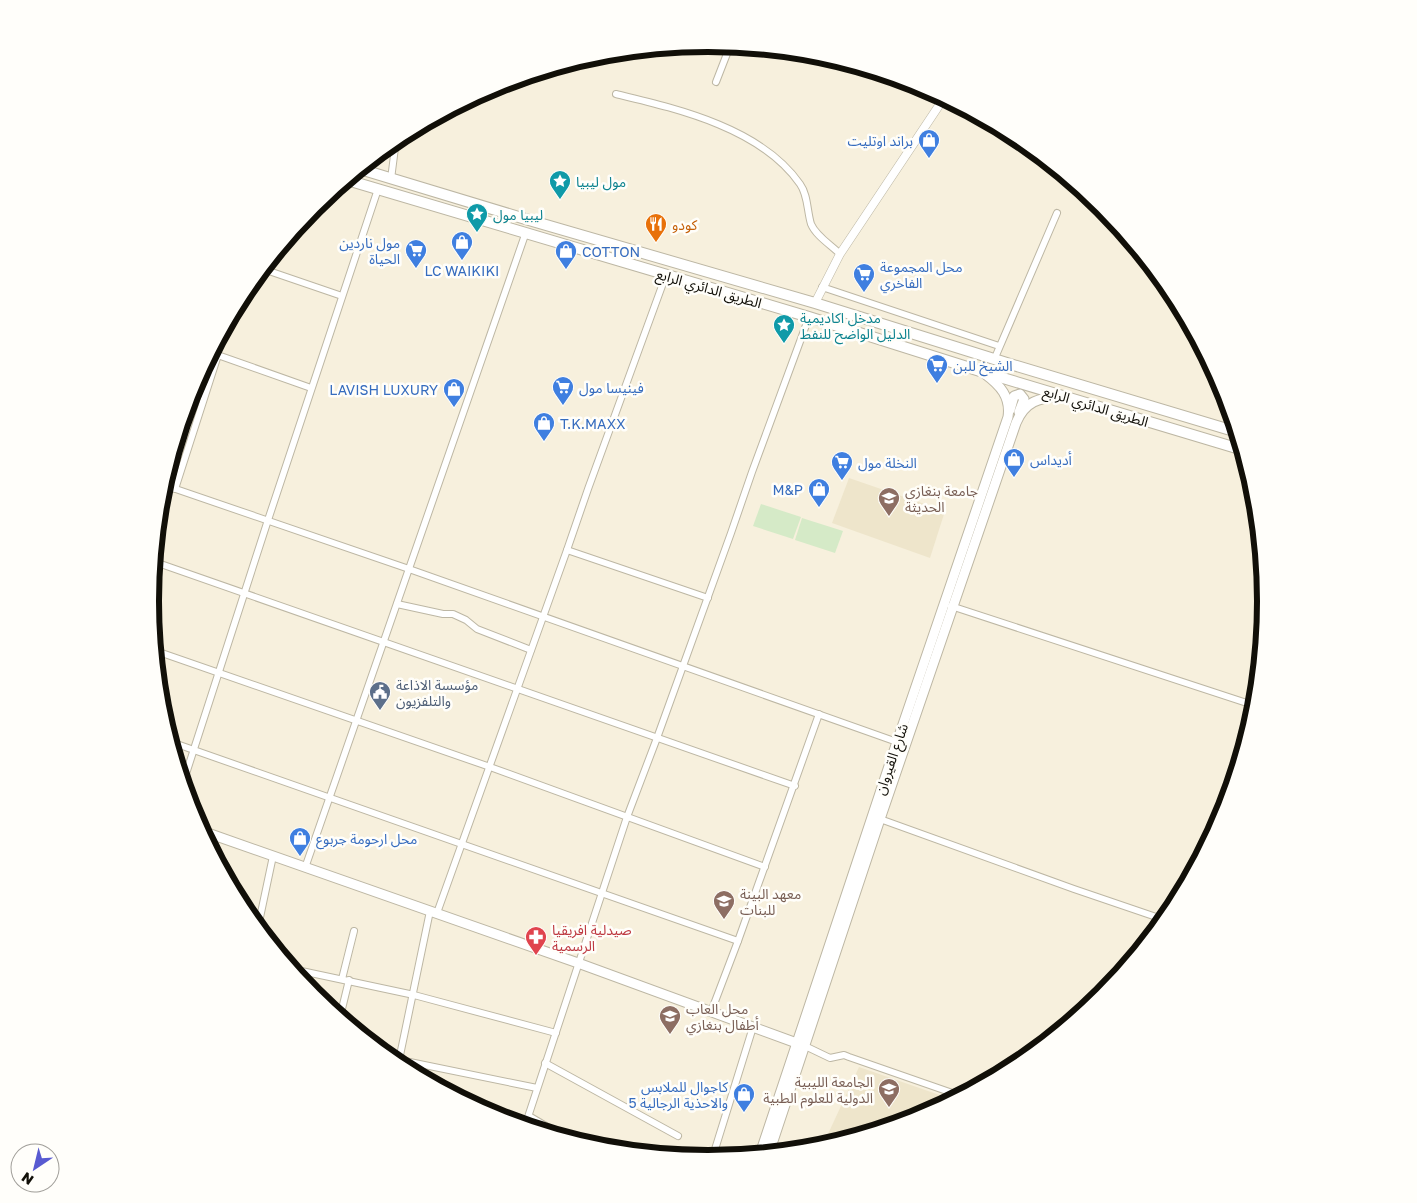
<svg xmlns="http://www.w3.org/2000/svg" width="1417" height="1203" viewBox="0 0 1417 1203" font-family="'Golos Text','Noto Sans Arabic',sans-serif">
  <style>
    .built { fill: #eee5cb }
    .garden { fill: #d5eac7 }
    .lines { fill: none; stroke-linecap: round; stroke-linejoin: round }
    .minor-casing { stroke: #bdb7a4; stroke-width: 8 }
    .tertiary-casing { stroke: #bdb7a4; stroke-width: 9 }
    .secondary-casing { stroke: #bdb7a4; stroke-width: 11 }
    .primary-casing { stroke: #bdb7a4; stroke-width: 12 }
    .minor { stroke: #fff; stroke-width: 6 }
    .tertiary { stroke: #fff; stroke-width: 8 }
    .secondary { stroke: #fff; stroke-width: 9 }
    .primary { stroke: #fff; stroke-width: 10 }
    .labels { text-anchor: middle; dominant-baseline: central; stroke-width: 5; stroke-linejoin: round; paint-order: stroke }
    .shop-label { font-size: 14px; fill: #366cbe; stroke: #fffefa; text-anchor: start }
    .culture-label { font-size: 14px; fill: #0d838f; stroke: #fffefa; text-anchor: start }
    .food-label { font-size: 14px; fill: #c56008; stroke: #fffefa; text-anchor: start }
    .street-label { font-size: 14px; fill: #110f08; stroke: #fffefa }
    .education-label { font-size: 14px; fill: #785e54; stroke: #fffefa; text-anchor: start }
    .service-label { font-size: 14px; fill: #4e5e75; stroke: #fffefa; text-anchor: start }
    .health-label { font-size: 14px; fill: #be3a42; stroke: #fffefa; text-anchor: start }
    .rim { fill: none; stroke: #110f08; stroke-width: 6 }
  </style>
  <rect width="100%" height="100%" fill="#f7f0dd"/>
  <g class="built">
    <polygon points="849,478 945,511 930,558 832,523"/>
    <polygon points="859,1067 954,1100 922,1117 822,1147"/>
  </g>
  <g class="garden">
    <polygon points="761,504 801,517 793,539 753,526"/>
    <polygon points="802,518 843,531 835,553 795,540"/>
  </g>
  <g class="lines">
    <g class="minor-casing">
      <g id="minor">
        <polyline points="716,82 730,46"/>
        <path d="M616,94c62,15 145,34 184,90 8,11 7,27 11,40 5,12 20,21 29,30"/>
        <polyline points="391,179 396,140"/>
        <polyline points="263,269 342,296"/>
        <polyline points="822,287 999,346"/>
        <polyline points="212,353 311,388"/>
        <polyline points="994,360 1057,213"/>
        <polyline points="164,485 409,569 897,742"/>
        <polyline points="175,489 218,355"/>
        <polyline points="567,550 588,489 666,275"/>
        <polyline points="155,562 795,786"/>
        <polyline points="397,604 443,614 453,614 466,620 477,629 531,650"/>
        <polyline points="951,606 1256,706"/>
        <polyline points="156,651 490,767 765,867"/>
        <polyline points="171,742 738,941"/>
        <polyline points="183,783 268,520 378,189"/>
        <polyline points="880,819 1074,889 1165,920"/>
        <polyline points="305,868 526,232"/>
        <polyline points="437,913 567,550 708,598"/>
        <polyline points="258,927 273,856"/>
        <polyline points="292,969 414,995 556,1033"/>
        <polyline points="342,979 354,931"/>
        <polyline points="711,1012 738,941 819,714"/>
        <polyline points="340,1017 349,980"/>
        <polyline points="805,1046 830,1058 844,1055 849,1057 961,1096"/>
        <polyline points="400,1060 537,1088"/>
        <polyline points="545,1063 678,1136"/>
        <polyline points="398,1065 430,911"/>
        <polyline points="529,1116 568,1139"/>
        <polyline points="525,1126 627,817 657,738 731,533 752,472 809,317"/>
        <polyline points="712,1159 753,1027"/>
      </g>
    </g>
    <g class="tertiary-casing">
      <polyline id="tertiary" points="815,303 840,254 944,98"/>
    </g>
    <g class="secondary-casing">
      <g id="secondary">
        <polyline points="1010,410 1014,396 1020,394 1024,399 1019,412"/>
        <polyline points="202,831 578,963 802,1045"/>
        <path d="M769,1153l111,-334 136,-396c9,-22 23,-25 45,-27"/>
        <path d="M760,1154l137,-412 111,-325c3,-20 -8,-32 -23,-43"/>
      </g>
    </g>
    <g class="primary-casing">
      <g id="primary">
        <polyline points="360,169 522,218 815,303 1010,364 1237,432"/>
        <polyline points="347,180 809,317 983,372 1243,450"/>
      </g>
    </g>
    <use href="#minor" class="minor"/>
    <use href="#tertiary" class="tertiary"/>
    <use href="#secondary" class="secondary"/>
    <use href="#primary" class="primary"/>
  </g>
  <defs>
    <g id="shop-pin" transform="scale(1.125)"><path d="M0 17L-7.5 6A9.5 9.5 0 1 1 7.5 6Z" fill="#3f7fe0" stroke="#fffefa"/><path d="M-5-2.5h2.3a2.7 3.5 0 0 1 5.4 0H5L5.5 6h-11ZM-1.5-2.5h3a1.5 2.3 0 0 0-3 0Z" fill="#fff"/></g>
    <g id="sight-pin" transform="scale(1.125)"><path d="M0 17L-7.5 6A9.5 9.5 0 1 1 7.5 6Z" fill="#0f9aa8" stroke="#fffefa"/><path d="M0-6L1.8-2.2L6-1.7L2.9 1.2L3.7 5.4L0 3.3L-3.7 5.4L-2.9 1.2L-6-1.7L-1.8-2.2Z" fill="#fff"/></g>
    <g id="restaurant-pin" transform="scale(1.125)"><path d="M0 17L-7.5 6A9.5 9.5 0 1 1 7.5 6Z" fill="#e8710a" stroke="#fffefa"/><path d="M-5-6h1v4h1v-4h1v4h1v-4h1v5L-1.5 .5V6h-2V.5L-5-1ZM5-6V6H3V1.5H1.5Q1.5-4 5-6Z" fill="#fff"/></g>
    <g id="supermarket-pin" transform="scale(1.125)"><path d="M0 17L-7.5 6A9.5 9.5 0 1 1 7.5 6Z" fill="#3f7fe0" stroke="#fffefa"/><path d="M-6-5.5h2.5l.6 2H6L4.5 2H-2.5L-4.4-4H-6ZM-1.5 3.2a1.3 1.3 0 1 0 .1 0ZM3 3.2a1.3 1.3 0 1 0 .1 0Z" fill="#fff"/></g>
    <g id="university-pin" transform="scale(1.125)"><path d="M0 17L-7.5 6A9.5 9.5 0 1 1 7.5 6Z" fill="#8d6e63" stroke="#fffefa"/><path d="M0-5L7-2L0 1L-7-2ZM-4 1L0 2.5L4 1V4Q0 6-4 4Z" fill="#fff"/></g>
    <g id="civic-pin" transform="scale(1.125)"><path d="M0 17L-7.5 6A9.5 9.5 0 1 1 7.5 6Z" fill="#5c6f8a" stroke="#fffefa"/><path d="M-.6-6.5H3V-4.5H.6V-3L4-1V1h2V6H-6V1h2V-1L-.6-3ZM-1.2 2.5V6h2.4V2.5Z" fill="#fff"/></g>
    <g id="pharmacy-pin" transform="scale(1.125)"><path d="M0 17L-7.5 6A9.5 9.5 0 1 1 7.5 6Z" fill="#e0444e" stroke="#fffefa"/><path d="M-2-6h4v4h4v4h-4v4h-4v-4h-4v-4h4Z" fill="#fff"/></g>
    <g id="school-pin" transform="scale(1.125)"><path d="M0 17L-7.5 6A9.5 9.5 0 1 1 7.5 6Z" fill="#8d6e63" stroke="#fffefa"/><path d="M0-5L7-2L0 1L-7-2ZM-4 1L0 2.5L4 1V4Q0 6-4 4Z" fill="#fff"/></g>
  </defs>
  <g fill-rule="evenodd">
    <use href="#shop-pin" x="929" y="140"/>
    <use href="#sight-pin" x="560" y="181"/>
    <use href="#sight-pin" x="477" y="214"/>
    <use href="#restaurant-pin" x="656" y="224"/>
    <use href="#shop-pin" x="462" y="242"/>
    <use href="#supermarket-pin" x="416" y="250"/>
    <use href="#shop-pin" x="566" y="251"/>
    <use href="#supermarket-pin" x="864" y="274"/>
    <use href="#sight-pin" x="784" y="325"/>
    <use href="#supermarket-pin" x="937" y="365"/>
    <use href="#supermarket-pin" x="563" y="387"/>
    <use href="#shop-pin" x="454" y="389"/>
    <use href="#shop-pin" x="544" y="423"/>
    <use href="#shop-pin" x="1014" y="459"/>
    <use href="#supermarket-pin" x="842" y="462"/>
    <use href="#shop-pin" x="819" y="489"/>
    <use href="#university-pin" x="889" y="498"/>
    <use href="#civic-pin" x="380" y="692"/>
    <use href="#shop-pin" x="300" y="838"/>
    <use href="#university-pin" x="724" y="901"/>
    <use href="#pharmacy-pin" x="536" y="937"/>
    <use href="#school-pin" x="670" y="1016"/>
    <use href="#university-pin" x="889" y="1089"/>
    <use href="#shop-pin" x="744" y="1094"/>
  </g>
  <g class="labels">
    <g class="shop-label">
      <text x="913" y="140" text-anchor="end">براند اوتليت</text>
      <text x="400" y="242" text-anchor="end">مول ناردين<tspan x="400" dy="16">الحياة</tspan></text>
      <text x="582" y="251">COTTON</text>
      <text x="880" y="266">محل المجموعة<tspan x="880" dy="16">الفاخري</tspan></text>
      <text x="462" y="270" text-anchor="middle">LC WAIKIKI</text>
      <text x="953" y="365">الشيخ للبن</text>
      <text x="579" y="387">فينيسا مول</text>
      <text x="438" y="389" text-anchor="end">LAVISH LUXURY</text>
      <text x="560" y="423">T.K.MAXX</text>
      <text x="1030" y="459">أديداس</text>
      <text x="858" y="462">النخلة مول</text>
      <text x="803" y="489" text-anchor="end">M&amp;P</text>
      <text x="316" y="838">محل ارحومة جربوع</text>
      <text x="728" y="1086" text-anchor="end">كاجوال للملابس<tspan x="728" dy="16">والاحذية الرجالية 5</tspan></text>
    </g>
    <g class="culture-label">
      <text x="576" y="181">مول ليبيا</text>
      <text x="493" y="214">ليبيا مول</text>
      <text x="800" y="317">مدخل اكاديمية<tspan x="800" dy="16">الدليل الواضح للنفط</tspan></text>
    </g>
    <g class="food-label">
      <text x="672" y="224">كودو</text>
    </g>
    <g class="street-label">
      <text transform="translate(709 288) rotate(16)">الطريق الدائري الرابع</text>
      <text transform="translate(1096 406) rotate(17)">الطريق الدائري الرابع</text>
      <text transform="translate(891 759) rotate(-71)">شارع القيروان</text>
    </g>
    <g class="education-label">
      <text x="905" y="490">جامعة بنغازي<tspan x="905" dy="16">الحديثة</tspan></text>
      <text x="740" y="893">معهد البينة<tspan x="740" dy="16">للبنات</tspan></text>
      <text x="686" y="1008">محل العاب<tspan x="686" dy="16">أطفال بنغازي</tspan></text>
      <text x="873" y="1081" text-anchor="end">الجامعة الليبية<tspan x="873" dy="16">الدولية للعلوم الطبية</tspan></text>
    </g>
    <g class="service-label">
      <text x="396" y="684">مؤسسة الاذاعة<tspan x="396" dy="16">والتلفزيون</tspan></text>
    </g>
    <g class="health-label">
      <text x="552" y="929">صيدلية افريقيا<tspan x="552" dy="16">الرسمية</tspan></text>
    </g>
  </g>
  <path d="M0 0H1417V1203H0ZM159 601a549 549 0 1 1 1098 0a549 549 0 1 1-1098 0Z" fill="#fffefa" fill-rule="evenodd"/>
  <path class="rim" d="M159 601a549 549 0 1 1 1098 0a549 549 0 1 1-1098 0Z"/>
  <g transform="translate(35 1168) rotate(215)"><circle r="24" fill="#fffefa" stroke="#a09e99"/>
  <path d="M0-4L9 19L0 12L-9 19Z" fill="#585ad1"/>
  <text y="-8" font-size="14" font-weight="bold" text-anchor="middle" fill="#110f08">N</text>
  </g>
</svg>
